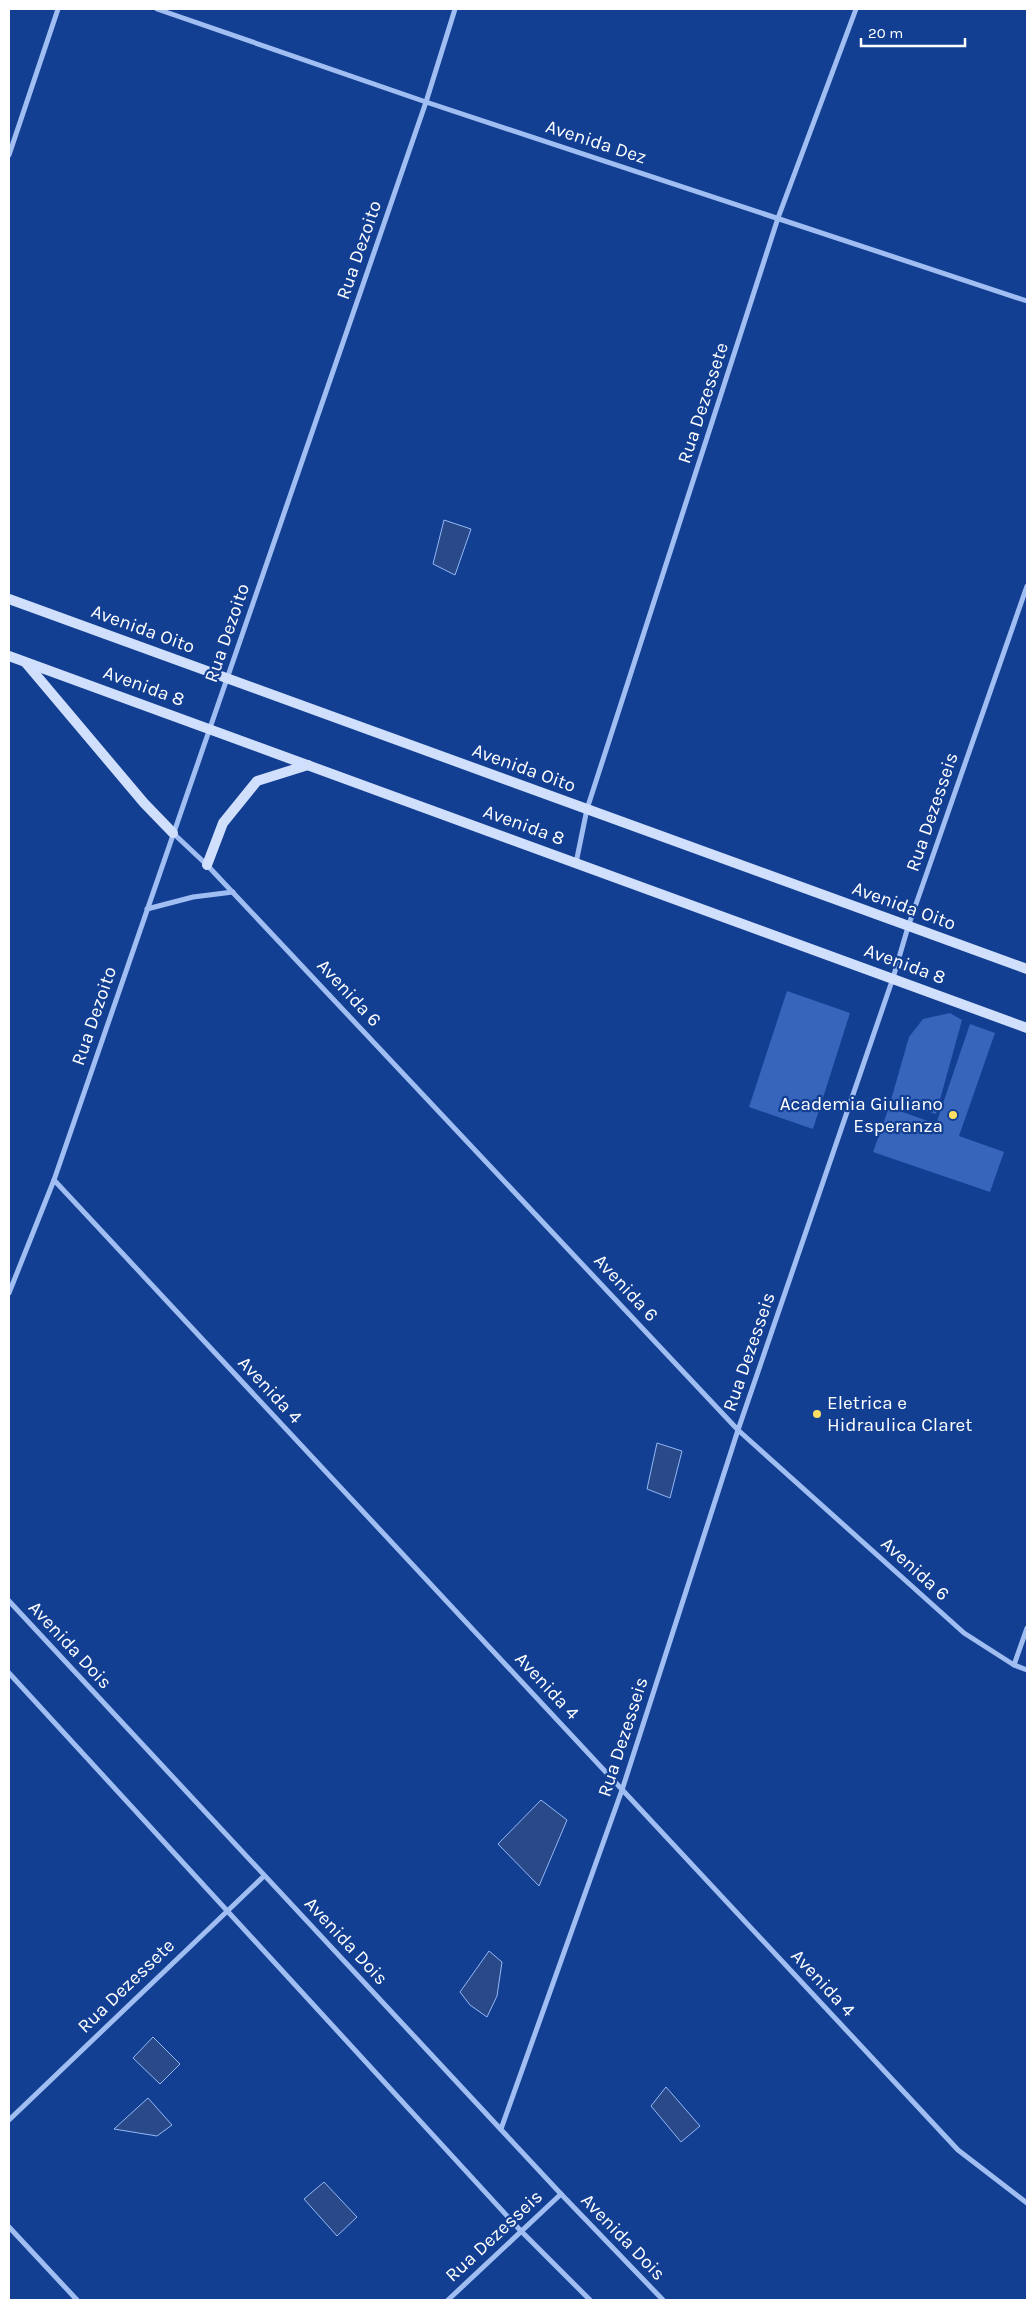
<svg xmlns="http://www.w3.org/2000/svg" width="1036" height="2309" viewBox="0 0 1036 2309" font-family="Karla,sans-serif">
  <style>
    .water { fill: #294989; stroke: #93b8f5 }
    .building { fill: #3765bb }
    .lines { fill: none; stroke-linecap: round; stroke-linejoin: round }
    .street { stroke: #a1bef2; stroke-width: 5 }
    .secondary { stroke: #d0dffc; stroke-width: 10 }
    .poi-dot { fill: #ffe062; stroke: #133f93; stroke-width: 2 }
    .labels { text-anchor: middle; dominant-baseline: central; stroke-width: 4.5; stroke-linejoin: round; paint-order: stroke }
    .street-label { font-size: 19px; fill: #fff; stroke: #133f93 }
    .poi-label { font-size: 19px; fill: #fff; stroke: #133f93; text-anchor: end }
  </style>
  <rect width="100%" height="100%" fill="#133f93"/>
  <g class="water">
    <polygon points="444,520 471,529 455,575 433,564"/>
    <polygon points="657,1443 682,1451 670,1498 647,1489"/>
    <polygon points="541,1800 567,1820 539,1886 498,1844"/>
    <polygon points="489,1951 502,1962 497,1996 487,2017 470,2005 460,1992"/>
    <polygon points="153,2037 180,2064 160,2084 133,2058"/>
    <polygon points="666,2087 700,2126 681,2142 651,2106"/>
    <polygon points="148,2098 172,2125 157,2136 114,2129"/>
    <polygon points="324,2182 357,2217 337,2236 304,2199"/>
  </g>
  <g class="building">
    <polygon points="787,991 850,1013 813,1129 749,1107"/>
    <polygon points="950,1013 962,1020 936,1114 891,1100 909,1037 923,1019"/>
    <polygon points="970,1024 995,1033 959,1136 1004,1152 990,1192 873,1152 889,1107 936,1124"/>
  </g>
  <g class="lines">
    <g class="street">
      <polyline points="157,9 426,102 1027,301"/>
      <polyline points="9,155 58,9"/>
      <polyline points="173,833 207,865 738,1430 964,1633 1014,1665 1027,1670"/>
      <polyline points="576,863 587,809 778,218 856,9"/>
      <polyline points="147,909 193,897 233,892"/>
      <polyline points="54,1180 958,2150 1027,2203"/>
      <polyline points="9,1293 54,1180 426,102 455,9"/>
      <polyline points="9,1601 561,2194 663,2300"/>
      <polyline points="1014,1665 1027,1628"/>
      <polyline points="9,1673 520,2230 590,2300"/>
      <polyline points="9,2120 264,1876"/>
      <polyline points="501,2129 622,1790 738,1430 893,978 908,927 1027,586"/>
      <polyline points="9,2227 77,2300"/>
      <polyline points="448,2300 561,2194"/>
    </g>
    <g class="secondary">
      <polyline points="9,599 1027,969"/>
      <polyline points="9,656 1027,1028"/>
      <polyline points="26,663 144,803 173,833"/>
      <polyline points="207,865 223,823 257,781 308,765"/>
    </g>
  </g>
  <g class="poi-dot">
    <circle cx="953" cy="1115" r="5"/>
    <circle cx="817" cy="1414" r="5"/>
  </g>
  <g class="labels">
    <g class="street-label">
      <text transform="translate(596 142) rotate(18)">Avenida Dez</text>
      <text transform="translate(359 250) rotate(-71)">Rua Dezoito</text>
      <text transform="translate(703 403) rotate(-72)">Rua Dezessete</text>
      <text transform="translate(143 629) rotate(20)">Avenida Oito</text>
      <text transform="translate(227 633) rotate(-71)">Rua Dezoito</text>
      <text transform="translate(144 686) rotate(20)">Avenida 8</text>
      <text transform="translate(524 768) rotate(20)">Avenida Oito</text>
      <text transform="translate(932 812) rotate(-71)">Rua Dezesseis</text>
      <text transform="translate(524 825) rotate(20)">Avenida 8</text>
      <text transform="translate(904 906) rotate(20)">Avenida Oito</text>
      <text transform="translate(905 964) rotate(20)">Avenida 8</text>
      <text transform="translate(349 993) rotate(47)">Avenida 6</text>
      <text transform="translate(94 1016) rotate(-71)">Rua Dezoito</text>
      <text transform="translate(626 1288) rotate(47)">Avenida 6</text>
      <text transform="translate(749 1352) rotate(-71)">Rua Dezesseis</text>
      <text transform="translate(270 1390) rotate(47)">Avenida 4</text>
      <text transform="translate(915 1569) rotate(42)">Avenida 6</text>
      <text transform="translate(70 1645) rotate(47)">Avenida Dois</text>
      <text transform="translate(547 1686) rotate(47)">Avenida 4</text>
      <text transform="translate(623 1737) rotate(-72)">Rua Dezesseis</text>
      <text transform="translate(346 1941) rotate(47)">Avenida Dois</text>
      <text transform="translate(823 1983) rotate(47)">Avenida 4</text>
      <text transform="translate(126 1986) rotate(-44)">Rua Dezessete</text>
      <text transform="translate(494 2236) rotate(-43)">Rua Dezesseis</text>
      <text transform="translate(623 2237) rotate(46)">Avenida Dois</text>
    </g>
    <g class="poi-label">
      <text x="943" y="1104">Academia Giuliano<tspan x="943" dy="22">Esperanza</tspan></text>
      <text x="827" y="1403" text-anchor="start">Eletrica e<tspan x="827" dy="22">Hidraulica Claret</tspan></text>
    </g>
  </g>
  <rect width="1036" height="2309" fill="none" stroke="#ffffff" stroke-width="20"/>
  <path d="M861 38v8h104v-8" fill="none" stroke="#ffffff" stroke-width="2.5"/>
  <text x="868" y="38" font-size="15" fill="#ffffff" stroke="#133f93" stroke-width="4" paint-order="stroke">20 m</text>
</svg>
